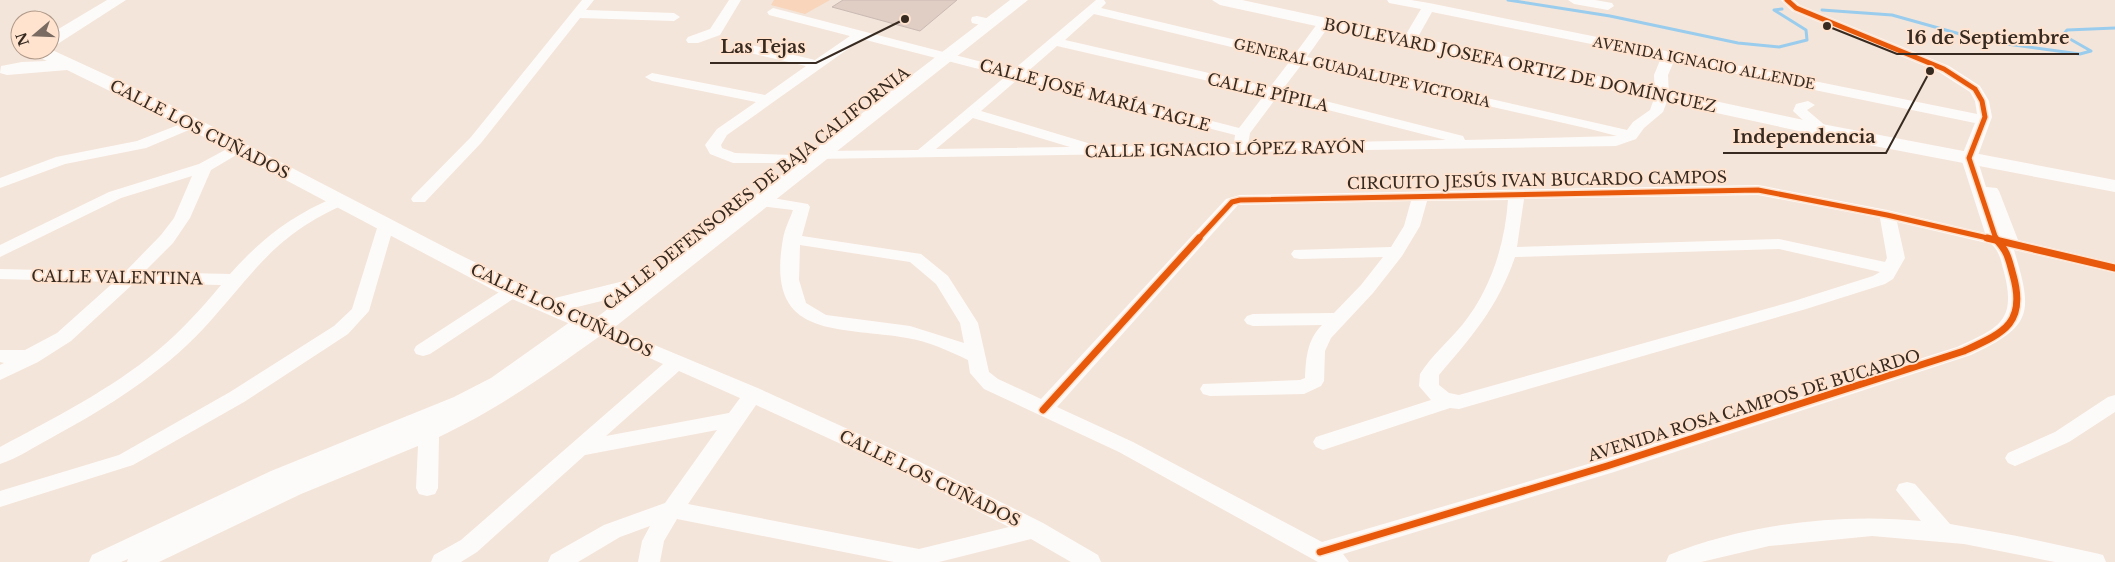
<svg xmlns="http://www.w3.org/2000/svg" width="2115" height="562" viewBox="0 0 2115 562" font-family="'Libre Baskerville',serif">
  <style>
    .green { fill: #f8d5bb }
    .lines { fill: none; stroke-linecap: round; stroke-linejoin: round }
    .stream { stroke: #9acded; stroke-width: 3 }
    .building { fill: #e0cdc4; stroke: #c9bab3 }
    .minor { fill: #fdfbf9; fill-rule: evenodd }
    .major { fill: #fdfbf9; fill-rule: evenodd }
    .cycleway-far1-casing { stroke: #ffe3cf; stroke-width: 8 }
    .cycleway-casing { stroke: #ffe3cf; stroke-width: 10 }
    .cycleway-far1 { stroke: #e8590c; stroke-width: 5 }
    .cycleway { stroke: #e8590c; stroke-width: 7 }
    .labels { text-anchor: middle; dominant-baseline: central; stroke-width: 4; stroke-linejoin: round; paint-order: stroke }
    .far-street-label { font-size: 14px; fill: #372a20; stroke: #ffe3cf }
    .street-label { font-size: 16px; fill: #372a20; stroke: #ffe3cf }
    .leader { fill: none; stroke: #372a20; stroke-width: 2 }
    .callout-dot { fill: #372a20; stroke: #ffe3cf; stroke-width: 2 }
    .callout-label { font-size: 18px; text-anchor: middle; font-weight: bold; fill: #372a20; stroke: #ffe3cf; stroke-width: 4; stroke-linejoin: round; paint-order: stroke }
  </style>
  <rect width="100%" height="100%" fill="#f4e5da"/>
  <polygon class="green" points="774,0 830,0 805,14 771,5"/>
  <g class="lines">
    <g class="stream">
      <polyline points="1508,0 1610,16 1738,43 1779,47 1807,40 1806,30 1774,10 1782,9"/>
      <polyline points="1822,10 1892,15 1985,41 2080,54 2091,51 2063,35 2067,30 2115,28"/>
    </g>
  </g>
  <polygon class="building" points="843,0 957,0 920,31 832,7"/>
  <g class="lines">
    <g class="minor">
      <polygon points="582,0 594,0 586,10 674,13 680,17 674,21 580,18 481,143 425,202 413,202 411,199 413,196 471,137"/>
      <polygon points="729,0 741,0 720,35 698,43 688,43 686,40 688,37 710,29"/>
      <path d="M1096,0h8l2,3 -5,5 194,46 25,-34 5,-1 6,4 -24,34 320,73 6,-8 17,-12 5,-14 -1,-21 7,-17 -229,-46 -18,32 -5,1 -7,-4 19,-32 -32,-6 -2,-3h24l18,3 548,111 -2,-13 -5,-9 -31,-20 -147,-61 -11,-11h13l6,5 149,61 31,20 9,15 3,16 -15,41 9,29 11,1 2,3 19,49 97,23v10l-101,-23c19,63 19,76 -43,105l-357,117 -271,82 6,8h-31l-199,-110 -135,-63 -14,-16 -2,-13c-19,-9 -40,-19 -61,-22 -71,-12 -142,2 -124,-99 1,-9 7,-20 10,-29l-32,-4 -8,-5 8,-5 47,8 2,3 -8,29 119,18 27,22 30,47 11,49 9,7 43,20 185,-200 14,-4 518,-10 129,25 98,23 -24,-75 14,-35 -301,-62 -6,14 1,21 -6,16 -19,16 -8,11 -20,7 -802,13 -3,-3 8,-5 99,-1 88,-74 -144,-37 -135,96 -6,10 1,3 13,5 57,2 5,2 3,3 -3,3h-64l-23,-9 -5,-9 12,-16 39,-27 -104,-21 -7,-4 7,-4 113,22 41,-29 -60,-14 -2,-3 2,-3 5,-1 64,15 35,-24 -81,-21 -2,-3 6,-4 240,62zM1094,14l196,47 -20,26 -205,-47zM1057,46l208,48 -26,34 -213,-55zM1302,64l288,65 27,7 -152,4 -2,-4 -181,-46zM1018,79l217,56 -1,9 -141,3 -2,-3 -110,-33zM1277,97l169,43 -198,4 2,-11zM973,118l97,29 -134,2zM1758,195l122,23 7,40 -2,4 -106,-23 -262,8 7,-48zM1508,200c-3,44 -17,89 -45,124 -14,17 -32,32 -43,50l-1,12 12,14 -115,37 -3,5 3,5 7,3 127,-42 9,1 347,-100 79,-25 8,-5 12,-21 -8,-36 94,22c9,7 10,18 13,28 13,50 -6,56 -47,75l-352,112 -283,83 -189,-100 -76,-35 181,-202 173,-4 -7,25 -13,21 -97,3 -3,4 3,4 6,1 83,-2 -22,28 -27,28 -81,1 -6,2 -3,4 3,4 6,2 69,-1c-15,15 -16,33 -17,53l-5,2 -97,4 -3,5 3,5 7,2 94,-2 17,-8 3,-5 1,-30 6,-13 42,-45 29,-37 18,-30 7,-25zM800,245l110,17 26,22 24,39 4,20 -54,-17 -84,-11 -20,-12 -7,-23zM1779,249l101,23 -7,4 -79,25 -335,94 -10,-2 -10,-8v-10c33,-39 59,-68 76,-118z"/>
      <polygon points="1568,0 1595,0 1612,3 1614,6 1608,10 1574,4"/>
      <polygon points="977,16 995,20 996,23 990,27 972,23 971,20 972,17"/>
      <polygon points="1808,101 1815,105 1807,110 1827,127 1829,130 1827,133 1817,133 1793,111 1796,104"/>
      <polygon points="191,120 196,121 198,124 196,127 146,148 65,164 0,188 0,178 56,157 137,141"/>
      <path d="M238,143l8,5 -3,3 -32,19 -21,48 -17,25 -29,29 86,2c30,-34 61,-58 103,-76l6,-2 8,5 -2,3c-72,32 -91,69 -141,124 -43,46 -98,80 -153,110 -17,9 -33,20 -51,26v-17c54,-29 110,-57 157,-96 24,-20 44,-42 64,-66l-87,-2 -63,58 -33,21 -38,18v-15l4,-2 -4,-1v-12h25l32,-17 57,-51 -114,-3v-10l125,3 36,-37 13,-17 18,-42 -71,22 -121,59v-12l109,-53 90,-28z"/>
      <polygon points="386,220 392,222 394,225 369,311 348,334 244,402 133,465 0,507 0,491 119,455 230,392 334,326 352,309 378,225 380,222"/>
      <polygon points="513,285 519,287 522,291 519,295 430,354 423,356 416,354 414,350 416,346 507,287"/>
      <path d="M583,315l6,2 3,4 -2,4 8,-3 6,2 156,65 156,71 127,63 55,32 3,7h-30l-40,-23 -92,23h-45l-217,-43 -13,22 -4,21h-22l4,-21 8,-15 -30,11 -42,25h-30l3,-7 53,-30 61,-22 52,-73 -132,25 -108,97 -16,10h-30l3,-7 27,-15 202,-176 -63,-28c-55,39 -100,72 -161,101l-1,51 -3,6 -8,2 -8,-2 -3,-6 2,-42 -117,48 -142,68h-32l1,-3 -7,3h-32l3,-7 179,-84 183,-74 37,-19 86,-61zM679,371l61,27 -11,15 -123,23zM756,405l146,67 107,55 -90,22 -231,-45z"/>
      <polygon points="2115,395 2115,412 2069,442 2022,463 2015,466 2008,463 2005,458 2008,453 2055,432 2108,397"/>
      <path d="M1907,482l8,2 35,40 67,12 78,17 8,2 3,7h-51l-91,-18 -92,-8 -103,10 -68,16h-35l3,-7c75,-31 171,-42 252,-34l-25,-31 3,-6z"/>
    </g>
    <g class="major">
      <polygon points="107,0 126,0 56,45 50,46 50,34"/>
      <path d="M1010,0h18l-422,334 -8,2 -95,-41 -293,-155 -143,-70 -60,5 -7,-2 1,-7 21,-4 25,-1 -15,-7 -3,-4 21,-1 115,53 295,153 91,44 77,-19 8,2 2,3zM626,295l-30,23 -23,-10z"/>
      <polygon points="1212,0 1242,0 1822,124 2115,180 2115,192 1822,136 1220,5"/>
    </g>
    <g class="cycleway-far1-casing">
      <g id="cycleway-far1">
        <polyline points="1787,0 1796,8 1944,69 1975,89 1982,101 1985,117 1969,158 1996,239"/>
        <polyline points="1198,239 1232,202 1240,200 1758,190 1887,215 1992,239"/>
      </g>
    </g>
    <g class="cycleway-casing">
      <g id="cycleway">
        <polyline points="1987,238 2115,268"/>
        <polyline points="1043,410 1199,238"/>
        <path d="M1320,552l287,-86 357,-115c39,-18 63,-27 49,-76 -5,-18 -5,-23 -18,-37"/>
      </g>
    </g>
    <use href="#cycleway-far1" class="cycleway-far1"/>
    <use href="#cycleway" class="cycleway"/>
  </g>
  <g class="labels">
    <g class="far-street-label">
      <text transform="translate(1704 63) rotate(11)">AVENIDA IGNACIO ALLENDE</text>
      <text transform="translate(1362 73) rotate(13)">GENERAL GUADALUPE VICTORIA</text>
    </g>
    <g class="street-label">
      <text transform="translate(1520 65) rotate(12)">BOULEVARD JOSEFA ORTIZ DE DOMÍNGUEZ</text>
      <text transform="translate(1268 92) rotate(13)">CALLE PÍPILA</text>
      <text transform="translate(1095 95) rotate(15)">CALLE JOSÉ MARÍA TAGLE</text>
      <text transform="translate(200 129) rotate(27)">CALLE LOS CUÑADOS</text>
      <text transform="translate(1225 149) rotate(-1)">CALLE IGNACIO LÓPEZ RAYÓN</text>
      <text transform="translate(1537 180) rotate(-1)">CIRCUITO JESÚS IVAN BUCARDO CAMPOS</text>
      <text transform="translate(756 188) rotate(-38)">CALLE DEFENSORES DE BAJA CALIFORNIA</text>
      <text transform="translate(117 277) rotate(1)">CALLE VALENTINA</text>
      <text transform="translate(562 310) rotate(25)">CALLE LOS CUÑADOS</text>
      <text transform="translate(1754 405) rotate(-17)">AVENIDA ROSA CAMPOS DE BUCARDO</text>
      <text transform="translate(930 478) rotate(26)">CALLE LOS CUÑADOS</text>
    </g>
  </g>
  <path class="leader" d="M1827 26L1897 54H2079M905 19L816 63H710M1930 71L1886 153H1723"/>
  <g class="callout-dot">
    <circle cx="1827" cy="26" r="5"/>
    <circle cx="905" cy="19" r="5"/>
    <circle cx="1930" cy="71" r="5"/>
  </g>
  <g class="callout-label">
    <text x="1988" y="44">16 de Septiembre</text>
    <text x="763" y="53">Las Tejas</text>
    <text x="1804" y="143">Independencia</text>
  </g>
  <g transform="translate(35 35) rotate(251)"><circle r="24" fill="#ffe3cf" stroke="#af9989"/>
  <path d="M0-4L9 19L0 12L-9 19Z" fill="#796b61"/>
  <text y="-8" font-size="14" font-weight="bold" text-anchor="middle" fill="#372a20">N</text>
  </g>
</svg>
